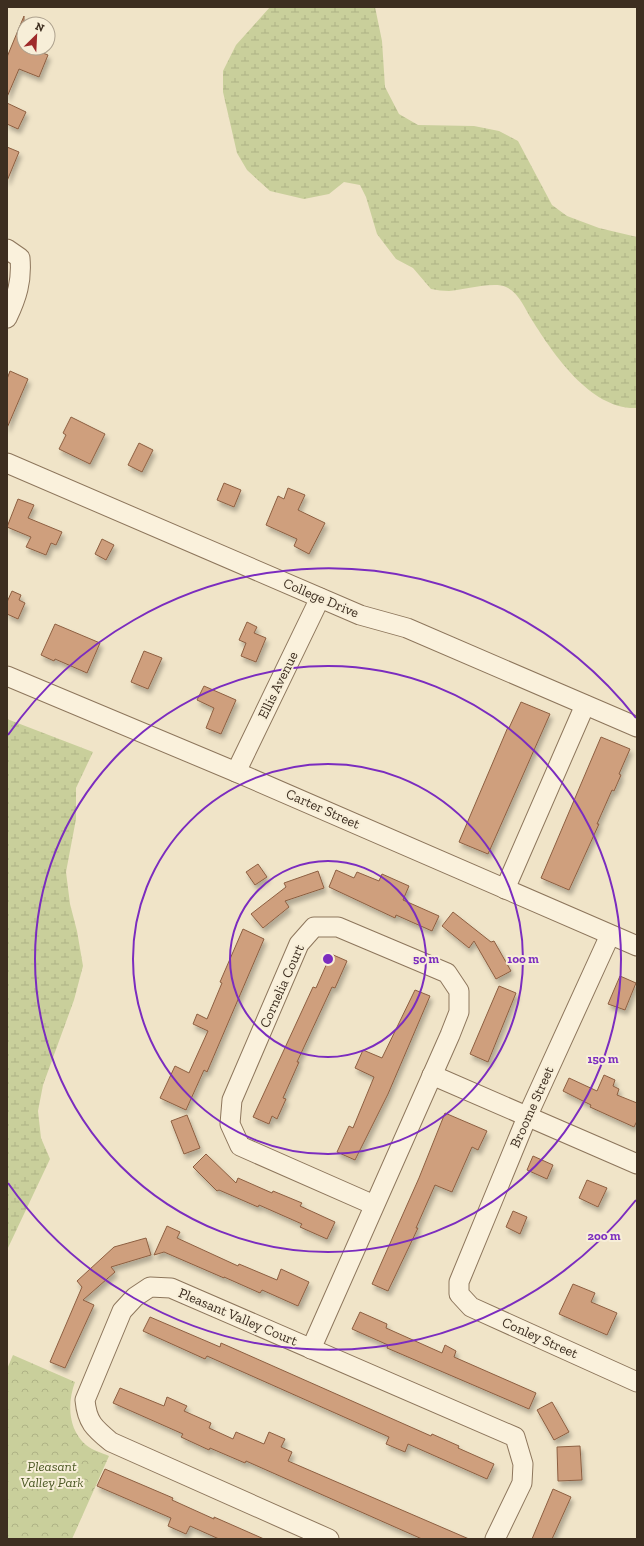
<svg xmlns="http://www.w3.org/2000/svg" width="644" height="1546" viewBox="0 0 644 1546" font-family="'Zilla Slab',serif">
  <style>
    .wetland { fill: url(#wetland-marsh) }
    .park { fill: url(#park-crowns) }
    .building { fill: #cf9f7d; stroke: #8d5f41; filter: url(#shadow) }
    .lines { fill: none; stroke-linecap: round; stroke-linejoin: round }
    .minor-casing { stroke: #8d765c; stroke-width: 21 }
    .minor { stroke: #faf1dc; stroke-width: 19 }
    .ring { fill: none; stroke: #7b2cbf; stroke-width: 2 }
    .labels { text-anchor: middle; dominant-baseline: central; stroke-width: 4; stroke-linejoin: round; paint-order: stroke }
    .street-label { font-size: 14px; fill: #3d2e20; stroke: #f7eed8 }
    .park-label { font-size: 14px; font-style: italic; fill: #4d5a26; stroke: #f7eed8 }
    .centre { fill: #7b2cbf; stroke: #f7eed8; stroke-width: 2 }
    .ring-label { font-size: 12px; text-anchor: middle; font-weight: bold; fill: #7b2cbf; stroke: #f7eed8; stroke-width: 4; stroke-linejoin: round; paint-order: stroke }
  </style>
  <defs>
    <pattern id="wetland-marsh" width="20" height="14" patternUnits="userSpaceOnUse"><rect width="20" height="14" fill="#c9cf9b"/><path d="M1 5h8M5 5V1M11 12h8M15 12V8" fill="none" stroke="#aeb285"/></pattern>
    <pattern id="park-crowns" width="20" height="18" patternUnits="userSpaceOnUse"><rect width="20" height="18" fill="#c9cf9b"/><path d="M2 6a3 3 0 1 1 6 0M12 15a3 3 0 1 1 6 0" fill="none" stroke="#aeb285"/></pattern>
    <filter id="shadow"><feDropShadow dx="2.5" dy="4.5" stdDeviation="2" flood-color="#0004"/></filter>
  </defs>
  <rect width="100%" height="100%" fill="#f0e4c8"/>
  <g class="wetland">
    <path d="M270,7h105l7,34 3,46 14,27 19,11 56,1 25,5 19,10 34,64 15,11 32,12 38,9v171c-46,2 -83,-53 -105,-88 -7,-11 -13,-27 -26,-33 -12,-6 -43,3 -57,4 -6,0 -12,-1 -18,-2l-18,-21 -17,-9 -19,-25 -11,-37 -6,-12 -16,-3 -15,12 -25,5 -34,-8 -23,-21 -10,-17 -14,-61v-21l13,-26z"/>
    <polygon points="7,719 93,752 76,788 76,819 66,872 70,904 77,931 83,966 74,1000 43,1085 38,1111 41,1138 50,1159 7,1250"/>
  </g>
  <path class="park" d="M13,1355l62,27c-8,22 -7,47 11,63 6,5 16,8 23,11l-37,83h-65v-170z"/>
  <g class="building">
    <polygon points="24,16 24,48 30,48 48,55 39,77 19,69 7,97 7,57"/>
    <polygon points="7,103 26,112 18,129 7,124"/>
    <polygon points="7,147 19,152 7,181"/>
    <polygon points="10,371 28,379 7,428 7,379"/>
    <polygon points="71,417 105,434 90,464 59,449 66,435 63,433"/>
    <polygon points="139,443 153,450 142,472 128,465"/>
    <polygon points="224,483 241,490 234,507 217,500"/>
    <polygon points="288,488 305,495 298,510 325,523 309,554 294,546 297,539 266,525 278,496 284,499"/>
    <polygon points="18,499 34,505 28,518 62,532 56,545 51,543 46,555 26,547 31,537 7,527"/>
    <polygon points="102,539 114,545 106,560 95,554"/>
    <polygon points="12,591 21,595 19,600 25,603 18,619 7,614 7,602"/>
    <polygon points="247,622 257,627 254,633 266,638 256,662 241,656 246,643 239,640"/>
    <polygon points="55,624 100,643 87,673 55,659 54,661 41,655"/>
    <polygon points="144,651 162,658 148,689 131,682"/>
    <polygon points="204,686 236,700 221,734 206,728 214,708 197,700"/>
    <polygon points="521,702 550,714 488,854 459,842 508,727 509,728"/>
    <polygon points="601,737 630,749 619,774 621,775 614,791 612,790 597,824 599,824 569,890 541,878"/>
    <polygon points="258,864 267,877 255,885 246,872"/>
    <polygon points="336,870 354,878 357,872 379,881 382,874 409,886 403,900 439,916 432,931 396,915 395,918 329,887"/>
    <polygon points="318,871 324,888 285,901 289,907 263,928 251,914 286,887 284,883"/>
    <polygon points="453,912 491,942 494,941 511,971 496,979 474,941 469,948 442,926"/>
    <polygon points="243,929 264,939 207,1072 204,1070 186,1110 160,1098 175,1066 189,1073 208,1031 193,1024 197,1014 207,1019 222,983 220,982"/>
    <polygon points="331,954 347,961 335,988 332,987 297,1062 299,1062 283,1098 286,1099 277,1119 272,1116 269,1124 253,1117 313,987 316,988"/>
    <polygon points="620,976 636,983 625,1010 608,1004"/>
    <polygon points="499,986 516,993 488,1062 470,1054"/>
    <polygon points="415,990 430,996 388,1094 355,1160 337,1152 349,1126 353,1128 374,1077 355,1068 363,1050 382,1058"/>
    <polygon points="604,1075 615,1080 613,1086 619,1089 617,1095 637,1103 637,1121 634,1127 590,1107 591,1105 563,1091 569,1078 597,1091"/>
    <polygon points="445,1113 487,1131 478,1150 472,1147 452,1192 435,1185 416,1228 418,1228 388,1291 372,1284 419,1178"/>
    <polygon points="187,1115 200,1148 184,1154 171,1121"/>
    <polygon points="206,1154 236,1183 238,1178 272,1193 273,1191 302,1203 300,1206 335,1222 327,1239 300,1227 302,1224 259,1205 258,1207 219,1190 217,1191 193,1167"/>
    <polygon points="533,1156 553,1165 547,1179 527,1170"/>
    <polygon points="587,1180 607,1188 598,1207 579,1198"/>
    <polygon points="513,1211 527,1217 520,1234 506,1227"/>
    <polygon points="167,1226 180,1232 177,1238 238,1266 239,1264 277,1280 281,1269 309,1282 298,1306 262,1290 260,1293 224,1277 224,1278 164,1252 154,1255"/>
    <polygon points="146,1238 151,1255 111,1267 115,1272 83,1300 94,1305 65,1368 50,1362 82,1287 77,1281 114,1247"/>
    <polygon points="573,1284 595,1293 591,1302 617,1313 607,1335 559,1314"/>
    <polygon points="360,1312 387,1324 386,1328 442,1353 445,1345 456,1351 454,1357 536,1393 529,1409 387,1348 388,1345 352,1329"/>
    <polygon points="150,1317 220,1347 221,1343 431,1436 432,1434 459,1446 458,1448 494,1464 487,1479 408,1444 405,1452 386,1444 389,1437 207,1356 205,1359 143,1331"/>
    <polygon points="120,1388 164,1406 167,1397 187,1406 184,1411 211,1423 209,1428 233,1439 236,1432 264,1444 269,1432 285,1439 281,1447 292,1452 288,1461 469,1539 422,1539 246,1461 245,1463 210,1448 209,1450 181,1437 183,1434 113,1403"/>
    <polygon points="552,1402 569,1432 554,1440 537,1410"/>
    <polygon points="580,1446 582,1480 558,1481 557,1447"/>
    <polygon points="105,1469 173,1498 172,1500 214,1519 214,1517 264,1539 219,1539 190,1526 186,1534 168,1526 171,1518 97,1486"/>
    <polygon points="553,1489 571,1497 552,1539 532,1539"/>
  </g>
  <g class="lines">
    <g class="minor-casing">
      <g id="minor">
        <path d="M7,249l13,9c2,23 -3,39 -13,60"/>
        <polyline points="7,463 360,615 407,628 637,727"/>
        <polyline points="7,676 236,772 637,946"/>
        <polyline points="236,772 320,598"/>
        <polyline points="505,889 585,705"/>
        <polyline points="610,935 527,1117 459,1282 459,1294 471,1307 637,1382"/>
        <polyline points="432,1075 637,1164"/>
        <polyline points="311,1349 450,1035 459,1012 459,991 447,973 338,927 314,927 299,944 232,1100 230,1124 240,1146 374,1205"/>
        <path d="M329,1539l-218,-97c-17,-14 -24,-20 -26,-42l37,-89 13,-14 15,-10 21,1 344,149 8,27 -1,19 -27,56"/>
      </g>
    </g>
    <use href="#minor" class="minor"/>
  </g>
  <g class="ring">
    <circle cx="328" cy="959" r="98"/>
    <circle cx="328" cy="959" r="195"/>
    <circle cx="328" cy="959" r="293"/>
    <path d="M636 1200A391 391 0 0 1 8 1183M8 735A391 391 0 0 1 636 718"/>
  </g>
  <g class="labels">
    <g class="street-label">
      <text transform="translate(321 598) rotate(23)">College Drive</text>
      <text transform="translate(278 685) rotate(-64)">Ellis Avenue</text>
      <text transform="translate(323 809) rotate(24)">Carter Street</text>
      <text transform="translate(282 986) rotate(-66)">Cornelia Court</text>
      <text transform="translate(532 1107) rotate(-66)">Broome Street</text>
      <text transform="translate(238 1317) rotate(23)">Pleasant Valley Court</text>
      <text transform="translate(540 1338) rotate(24)">Conley Street</text>
    </g>
    <g class="park-label">
      <text x="52" y="1466">Pleasant<tspan x="52" dy="16">Valley Park</tspan></text>
    </g>
  </g>
  <circle cx="328" cy="959" r="6" class="centre"/>
  <g class="ring-label">
    <text x="426" y="963">50 m</text>
    <text x="523" y="963">100 m</text>
    <text x="603" y="1063">150 m</text>
    <text x="604" y="1240">200 m</text>
  </g>
  <rect width="644" height="1546" fill="none" stroke="#3d2e20" stroke-width="16"/>
  <g transform="translate(36 36) rotate(24)"><circle r="19" fill="#f7eed8" stroke="#ada18e"/>
  <path d="M0-3L7 15L0 10L-7 15Z" fill="#9e2a2b"/>
  <text y="-6" font-size="11" font-weight="bold" text-anchor="middle" fill="#3d2e20">N</text>
  </g>
</svg>
